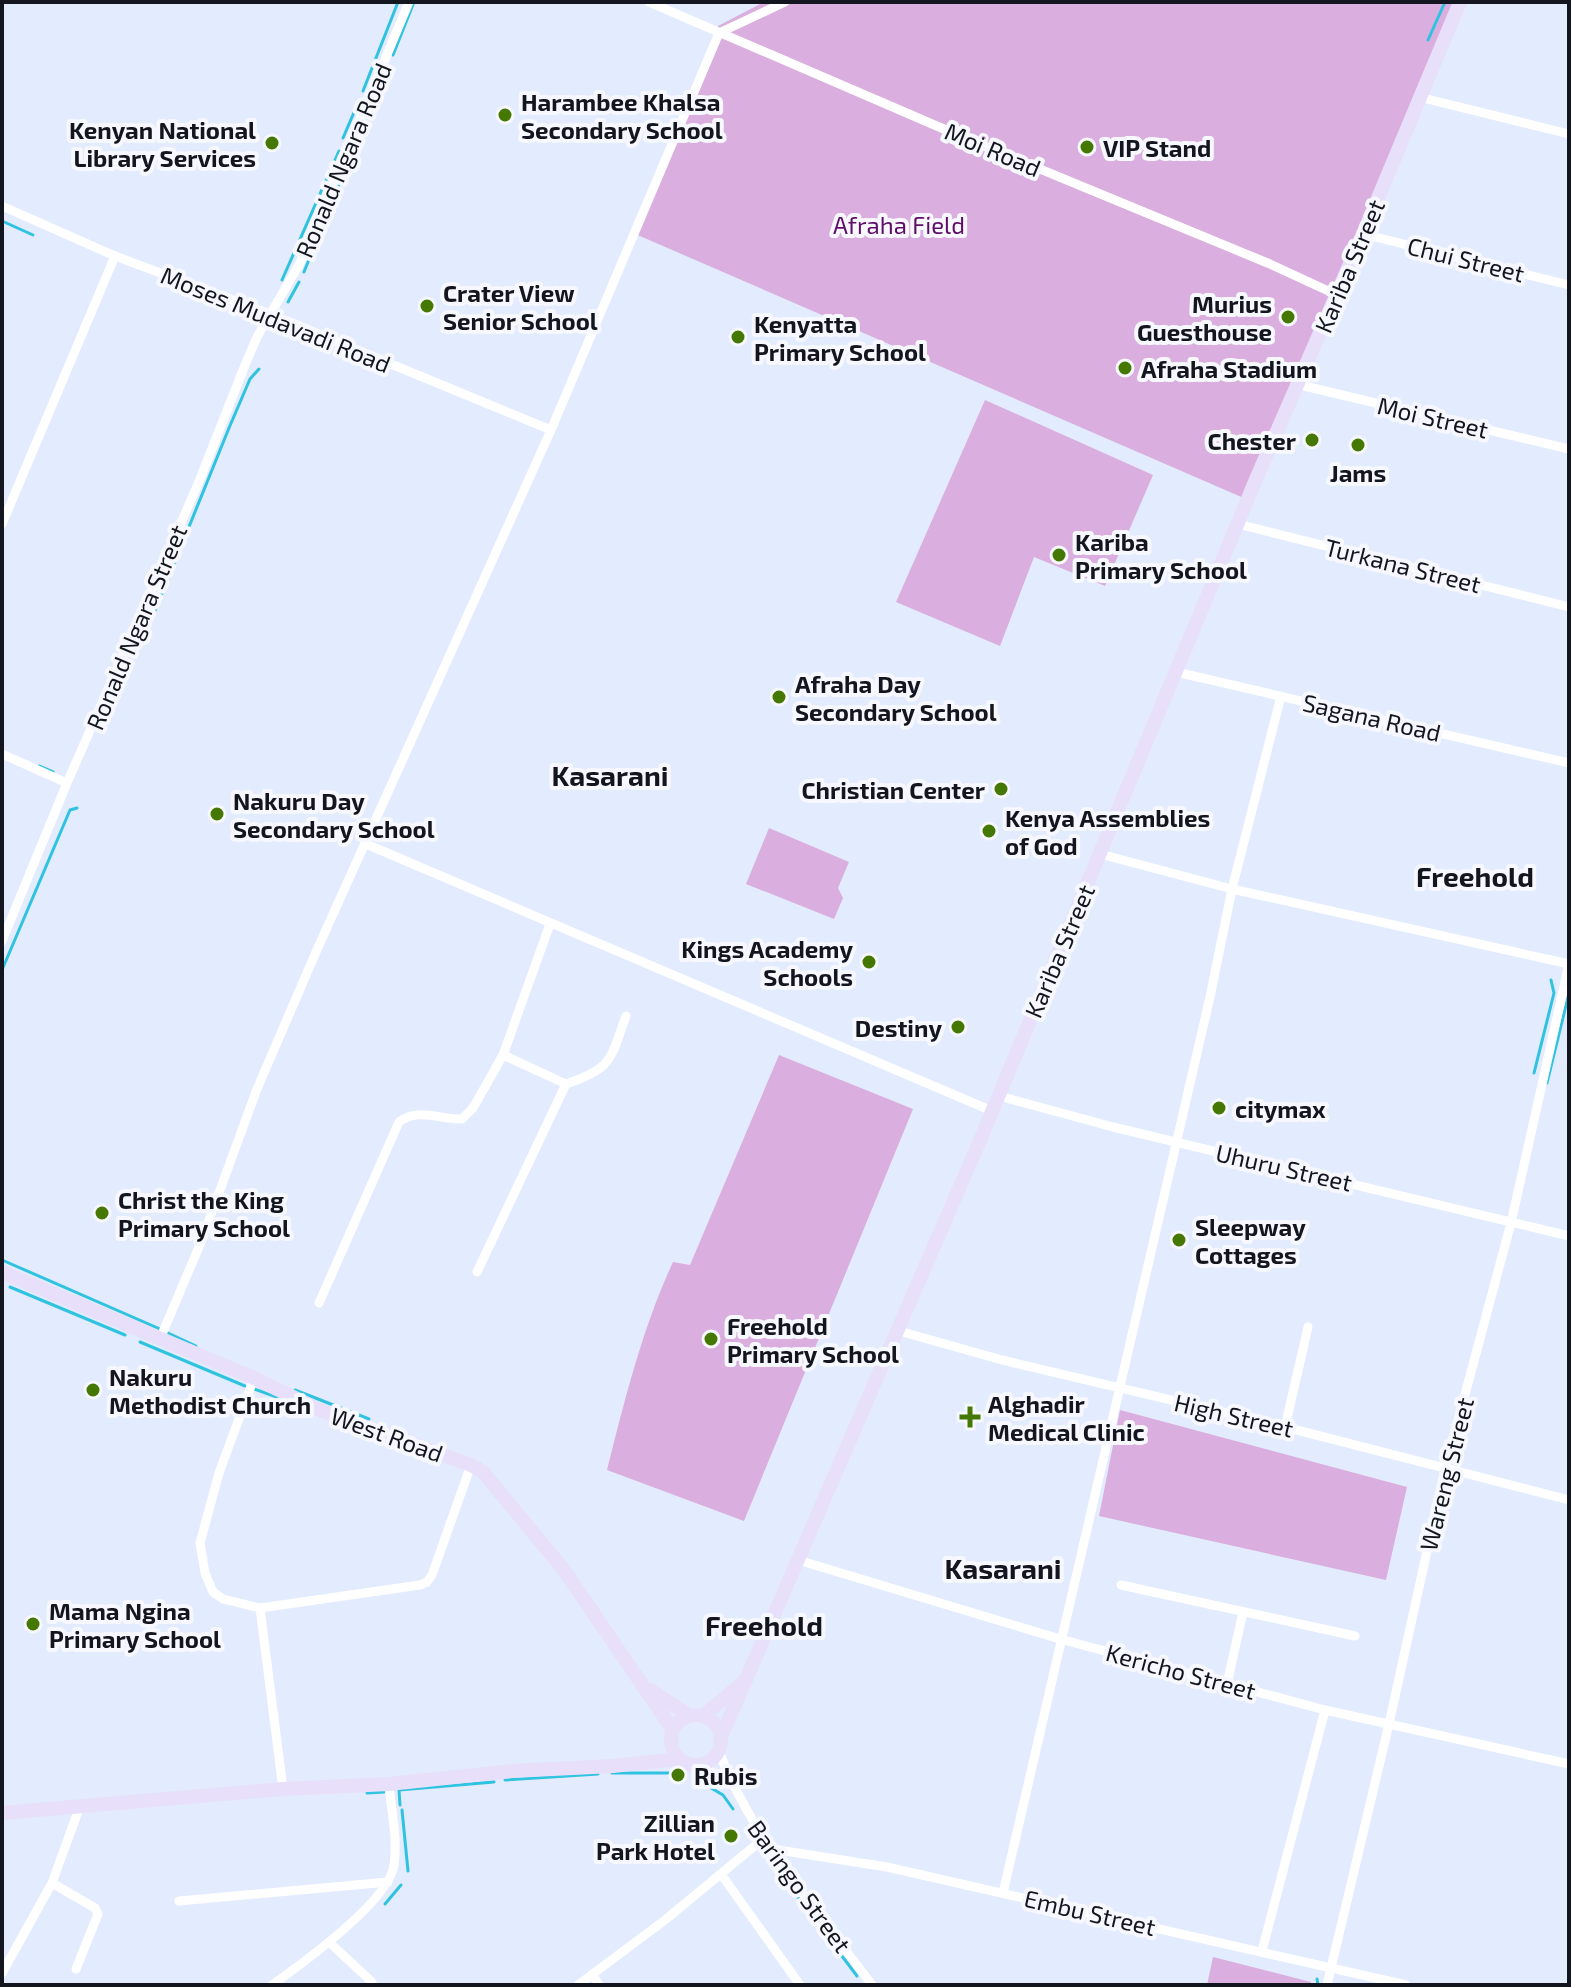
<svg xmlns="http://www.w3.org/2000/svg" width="1571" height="1987" viewBox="0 0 1571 1987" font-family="'Exo 2',sans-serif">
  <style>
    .green { fill: #daaede }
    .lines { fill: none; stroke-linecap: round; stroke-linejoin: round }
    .stream { stroke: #2fc3e0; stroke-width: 3 }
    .street { stroke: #fff; stroke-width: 9 }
    .secondary { stroke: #e8dffb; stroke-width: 14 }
    .poi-dot { fill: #457802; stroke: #f6f8fd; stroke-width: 3 }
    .labels { text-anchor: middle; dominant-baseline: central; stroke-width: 8; stroke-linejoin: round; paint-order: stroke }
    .poi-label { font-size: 24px; font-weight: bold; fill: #13161e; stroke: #f6f8fd; text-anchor: start }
    .street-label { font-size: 24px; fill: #13161e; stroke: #f6f8fd }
    .park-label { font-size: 24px; fill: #5f0d68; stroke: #f6f8fd }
    .quarter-label { font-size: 28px; font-weight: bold; fill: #13161e; stroke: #f6f8fd }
  </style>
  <rect width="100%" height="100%" fill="#e3ebfe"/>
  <g class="green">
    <polygon points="764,2 1462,2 1246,499 633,233 718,26"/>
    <polygon points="985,400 1153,475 1105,586 1034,557 1000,646 896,602"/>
    <polygon points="769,828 849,862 838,888 843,898 834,919 746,884"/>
    <path d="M779,1055l134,54 -169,412 -137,-51c18,-71 35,-141 66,-208l17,3z"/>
    <polygon points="1120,1410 1407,1487 1386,1580 1099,1516"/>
    <polygon points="1213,1957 1311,1982 1311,1985 1207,1985"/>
  </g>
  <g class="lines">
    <g class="stream">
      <polyline points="1428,40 1445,2"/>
      <polyline points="393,55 414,2"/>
      <polyline points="363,91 398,2"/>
      <polyline points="368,115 387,68"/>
      <polyline points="343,138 355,110"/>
      <polyline points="2,221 33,235"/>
      <polyline points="304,272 360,133"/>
      <polyline points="282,280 339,151"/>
      <polyline points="288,302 299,282"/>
      <polyline points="148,628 229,428 250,379 259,369"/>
      <polyline points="39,766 53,772"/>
      <polyline points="2,970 70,810 77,808"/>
      <polyline points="1534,1073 1554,993 1551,980"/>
      <polyline points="1547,1083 1569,993"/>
      <polyline points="2,1260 160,1329"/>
      <polyline points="10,1287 125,1335"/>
      <polyline points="168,1333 196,1346"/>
      <polyline points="140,1342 245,1386"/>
      <polyline points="254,1389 285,1400"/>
      <polyline points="295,1390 369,1419"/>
      <polyline points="331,1422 360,1433"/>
      <polyline points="612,1773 680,1773"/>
      <polyline points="694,1778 723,1795 733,1809"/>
      <polyline points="505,1780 598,1774"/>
      <polyline points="367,1793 384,1792"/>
      <polyline points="400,1805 399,1790 494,1782"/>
      <polyline points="402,1810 408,1871"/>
      <polyline points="747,1827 751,1833"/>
      <polyline points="764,1852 774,1863"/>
      <polyline points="781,1872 793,1890"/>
      <polyline points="797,1896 813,1917"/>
      <polyline points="385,1904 401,1885"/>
      <polyline points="818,1924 857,1976"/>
      <polyline points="1317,1979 1318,1985"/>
    </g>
    <g class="street">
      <polyline points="649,2 953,133 1270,264 1337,295"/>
      <polyline points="1419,97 1569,134"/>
      <polyline points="2,206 115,256 270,314 551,430"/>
      <polyline points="1363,234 1569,285"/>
      <polyline points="1296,384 1569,449"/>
      <polyline points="2,524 115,256"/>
      <polyline points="1238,524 1569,607"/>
      <polyline points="1176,672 1569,763"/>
      <polyline points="2,754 67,783"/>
      <polyline points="366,844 992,1111"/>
      <polyline points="1100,854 1232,889 1569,964"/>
      <polyline points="2,941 67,783 198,484 245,365 257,337 300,263 409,2"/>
      <path d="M566,1084c47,-16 44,-24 60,-68"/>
      <polyline points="999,1096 1113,1127 1569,1236"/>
      <polyline points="477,1272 566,1084 503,1055"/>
      <path d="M319,1303l80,-181c20,-15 42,-2 63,-3l11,-11 30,-53 47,-131"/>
      <polyline points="899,1331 1002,1360 1285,1427 1569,1500"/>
      <polyline points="160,1339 201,1242 257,1089 316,952 551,430 719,33 785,2"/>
      <polyline points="254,1378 219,1473 200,1543 205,1573 213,1592 223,1599 260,1608"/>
      <polyline points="1285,1427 1308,1327"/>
      <polyline points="798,1560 1060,1639 1325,1710 1569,1764"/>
      <polyline points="1121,1585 1355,1636"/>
      <polyline points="1227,1684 1243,1612"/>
      <path d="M719,1752c34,87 98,159 153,233"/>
      <polyline points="702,1765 731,1785"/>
      <polyline points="283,1789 260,1608 420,1585 427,1582 432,1575 471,1465"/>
      <polyline points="772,1849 887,1867 1406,1985"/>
      <polyline points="721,1874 800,1985"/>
      <polyline points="52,1883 95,1908 98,1914 76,1969"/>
      <polyline points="1003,1893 1210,997 1232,889 1281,696"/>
      <polyline points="179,1901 388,1882"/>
      <polyline points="329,1942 372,1982"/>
      <polyline points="1262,1951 1325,1710"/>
      <polyline points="2,1973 52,1883 80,1806"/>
      <polyline points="592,1974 599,1985"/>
      <path d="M272,1985c31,-22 117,-84 122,-120 4,-26 -3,-55 -5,-81"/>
      <polyline points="578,1985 665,1920 763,1839"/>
      <polyline points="1327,1985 1389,1724 1445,1469 1511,1223 1569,964"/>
    </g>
    <g class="secondary">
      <polyline points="2,1272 254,1378 322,1411 471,1465 483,1472 564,1570 673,1730"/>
      <polyline points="651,1690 690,1716"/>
      <circle cx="696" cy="1740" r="25"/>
      <polyline points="703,1716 746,1680"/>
      <polyline points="721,1737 981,1138 1257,477 1363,234 1460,2"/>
      <polyline points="2,1813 283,1789 389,1784 512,1771 613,1766 679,1759"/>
    </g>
  </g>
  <g class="poi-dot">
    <circle cx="505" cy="115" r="8"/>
    <circle cx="272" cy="143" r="8"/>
    <circle cx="1087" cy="147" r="8"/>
    <circle cx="427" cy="306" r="8"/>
    <circle cx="1288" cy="317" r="8"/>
    <circle cx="738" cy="337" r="8"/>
    <circle cx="1125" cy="368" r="8"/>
    <circle cx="1312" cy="440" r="8"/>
    <circle cx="1358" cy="445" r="8"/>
    <circle cx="1059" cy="555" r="8"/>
    <circle cx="779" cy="697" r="8"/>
    <circle cx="1001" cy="789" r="8"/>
    <circle cx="217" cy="814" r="8"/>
    <circle cx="989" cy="831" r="8"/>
    <circle cx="869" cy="962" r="8"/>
    <circle cx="958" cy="1027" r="8"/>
    <circle cx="1219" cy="1108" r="8"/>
    <circle cx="102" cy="1213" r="8"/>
    <circle cx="1179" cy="1240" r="8"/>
    <circle cx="711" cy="1339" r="8"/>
    <circle cx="93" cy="1390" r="8"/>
    <path d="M966 1405h8v8h8v8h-8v8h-8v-8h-8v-8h8z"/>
    <circle cx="33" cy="1624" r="8"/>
    <circle cx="678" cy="1775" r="8"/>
    <circle cx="731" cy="1836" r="8"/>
  </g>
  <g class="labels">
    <g class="poi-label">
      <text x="521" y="101">Harambee Khalsa<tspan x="521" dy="28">Secondary School</tspan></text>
      <text x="256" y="129" text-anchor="end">Kenyan National<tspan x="256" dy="28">Library Services</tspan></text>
      <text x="1103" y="147">VIP Stand</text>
      <text x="443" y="292">Crater View<tspan x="443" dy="28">Senior School</tspan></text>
      <text x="1272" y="303" text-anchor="end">Murius<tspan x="1272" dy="28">Guesthouse</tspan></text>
      <text x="754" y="323">Kenyatta<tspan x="754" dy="28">Primary School</tspan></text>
      <text x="1141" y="368">Afraha Stadium</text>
      <text x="1296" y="440" text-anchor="end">Chester</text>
      <text x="1358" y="472" text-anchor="middle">Jams</text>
      <text x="1075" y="541">Kariba<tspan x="1075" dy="28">Primary School</tspan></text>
      <text x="795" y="683">Afraha Day<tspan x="795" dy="28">Secondary School</tspan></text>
      <text x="985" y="789" text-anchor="end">Christian Center</text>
      <text x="233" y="800">Nakuru Day<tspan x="233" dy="28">Secondary School</tspan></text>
      <text x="1005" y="817">Kenya Assemblies<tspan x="1005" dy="28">of God</tspan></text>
      <text x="853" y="948" text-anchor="end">Kings Academy<tspan x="853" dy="28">Schools</tspan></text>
      <text x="942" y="1027" text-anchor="end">Destiny</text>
      <text x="1235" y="1108">citymax</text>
      <text x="118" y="1199">Christ the King<tspan x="118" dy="28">Primary School</tspan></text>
      <text x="1195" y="1226">Sleepway<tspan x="1195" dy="28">Cottages</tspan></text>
      <text x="727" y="1325">Freehold<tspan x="727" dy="28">Primary School</tspan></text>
      <text x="109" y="1376">Nakuru<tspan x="109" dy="28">Methodist Church</tspan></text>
      <text x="988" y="1403">Alghadir<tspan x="988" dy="28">Medical Clinic</tspan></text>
      <text x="49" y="1610">Mama Ngina<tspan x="49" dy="28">Primary School</tspan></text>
      <text x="694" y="1775">Rubis</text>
      <text x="715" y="1822" text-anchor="end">Zillian<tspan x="715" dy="28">Park Hotel</tspan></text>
    </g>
    <g class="street-label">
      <text transform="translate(993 149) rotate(23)">Moi Road</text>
      <text transform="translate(343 160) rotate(-67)">Ronald Ngara Road</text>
      <text transform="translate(1466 259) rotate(14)">Chui Street</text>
      <text transform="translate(1349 266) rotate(-67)">Kariba Street</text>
      <text transform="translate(276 319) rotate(22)">Moses Mudavadi Road</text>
      <text transform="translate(1433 417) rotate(13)">Moi Street</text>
      <text transform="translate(1403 565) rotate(14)">Turkana Street</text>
      <text transform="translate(136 627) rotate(-67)">Ronald Ngara Street</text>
      <text transform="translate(1372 717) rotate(13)">Sagana Road</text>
      <text transform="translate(1059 951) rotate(-67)">Kariba Street</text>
      <text transform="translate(1284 1167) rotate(13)">Uhuru Street</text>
      <text transform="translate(1234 1415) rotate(13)">High Street</text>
      <text transform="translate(387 1434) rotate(20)">West Road</text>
      <text transform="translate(1446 1474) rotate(-76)">Wareng Street</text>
      <text transform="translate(1181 1671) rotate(15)">Kericho Street</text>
      <text transform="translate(800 1886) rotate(54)">Baringo Street</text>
      <text transform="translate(1090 1912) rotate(13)">Embu Street</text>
    </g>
    <g class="park-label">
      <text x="899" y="224">Afraha Field</text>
    </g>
    <g class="quarter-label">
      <text x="610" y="775">Kasarani</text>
      <text x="1475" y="876">Freehold</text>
      <text x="1003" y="1568">Kasarani</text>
      <text x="764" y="1625">Freehold</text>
    </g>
  </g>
  <rect width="1571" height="1987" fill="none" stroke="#13161e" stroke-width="8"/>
</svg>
